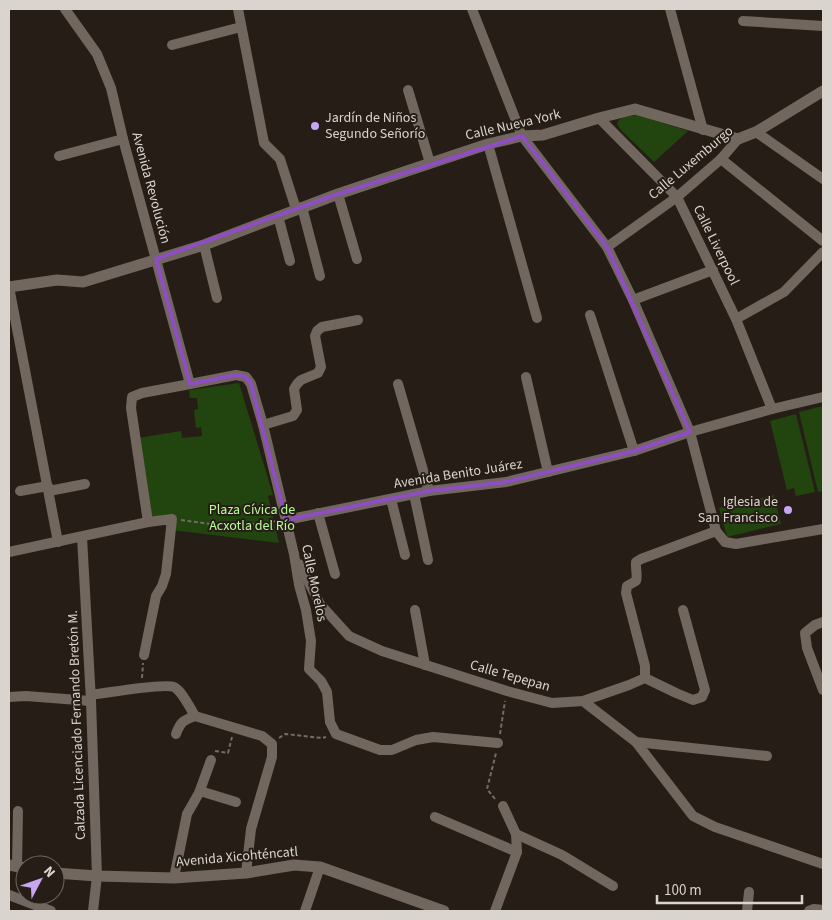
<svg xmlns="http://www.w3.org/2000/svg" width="832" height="920" viewBox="0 0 832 920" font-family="'Source Sans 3',sans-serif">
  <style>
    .green { fill: #22440e }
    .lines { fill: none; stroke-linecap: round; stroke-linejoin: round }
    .path { stroke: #746d66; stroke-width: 2; stroke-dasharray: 4 2.5; stroke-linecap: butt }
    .minor { stroke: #71675e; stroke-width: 10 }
    .tertiary { stroke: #71675e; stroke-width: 11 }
    .marked { fill: none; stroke: #8e4ec2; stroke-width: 4; stroke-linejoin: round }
    .poi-dot { fill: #c6a6f0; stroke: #261e16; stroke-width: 2 }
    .labels { text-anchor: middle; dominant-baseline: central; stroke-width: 4; stroke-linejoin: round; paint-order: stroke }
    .poi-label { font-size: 14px; fill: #dad4cf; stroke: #261e16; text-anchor: start }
    .street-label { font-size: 14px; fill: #dad4cf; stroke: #261e16 }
    .park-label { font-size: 14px; fill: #b8f99a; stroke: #261e16 }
  </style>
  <rect width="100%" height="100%" fill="#261e16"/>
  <g class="green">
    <path d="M637,115l51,16 -34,31 -33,-32 -4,-6c2,-8 13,-8 20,-9z"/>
    <polygon points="239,383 273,495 268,496 279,543 171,530 154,516 150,516 138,438 181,431 182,438 202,436 201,427 196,428 194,410 198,409 197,398 190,398 189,390"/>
    <polygon points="823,406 823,491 818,492 799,412"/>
    <polygon points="796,414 815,492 796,496 794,488 787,490 770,421"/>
    <polygon points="774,495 781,524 727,537 719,508"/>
  </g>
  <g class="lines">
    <g class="path">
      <polyline points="181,520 233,527 276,521"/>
      <polyline points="142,678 143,663"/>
      <polyline points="500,734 505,701"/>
      <polyline points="279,738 285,734 322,738 326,737"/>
      <polyline points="215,751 228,753 232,737"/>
      <polyline points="495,799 487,789 496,753"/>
    </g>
    <g class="minor">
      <polyline points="65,9 97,54 111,88 123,139 190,384"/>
      <polyline points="238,9 264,143 280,159 296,209"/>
      <polyline points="472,9 522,136 607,247 633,300 690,432 716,531 725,542 736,544 823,529"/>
      <polyline points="670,9 703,130"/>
      <polyline points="743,21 823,26"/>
      <polyline points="172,45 241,27"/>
      <polyline points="408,90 430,163"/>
      <polyline points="599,118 677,197 736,319 772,409"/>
      <polyline points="756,132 823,179"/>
      <polyline points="488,144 537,318"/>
      <polyline points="59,156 123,139"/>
      <polyline points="721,159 823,241"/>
      <polyline points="338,194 357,259"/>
      <polyline points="302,207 320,276"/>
      <polyline points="278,216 290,261"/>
      <polyline points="204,245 217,298"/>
      <polyline points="607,247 677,197 721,159 738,139"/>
      <polyline points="9,287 58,542"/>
      <polyline points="633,300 713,270"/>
      <polyline points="590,315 634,451"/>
      <polyline points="736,319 784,292 823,252"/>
      <polyline points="526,377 548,472"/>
      <polyline points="398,384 429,491"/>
      <polyline points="263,425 293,416 297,410 294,389 297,384 301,380 318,373 321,367 315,336 317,331 322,327 358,320"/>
      <polyline points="20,491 48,486"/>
      <polyline points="49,491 85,484"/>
      <polyline points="414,494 428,560"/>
      <polyline points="391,499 405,555"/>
      <polyline points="318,513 335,574"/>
      <polyline points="286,520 429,491 506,482 634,451 690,432 772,409 823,397"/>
      <polyline points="148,522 131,408 132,397 142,393 190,384 236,375 246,377 251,384 263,425 294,554 299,585 306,610 311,641 309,669 321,681 327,692 330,722 336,734 380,750 392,750 416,740 433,737 498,743"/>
      <polyline points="82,537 91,701 97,876 93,911"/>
      <polyline points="9,552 148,522 172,519 166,574 162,586 156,596 144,655"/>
      <polyline points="299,564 320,604 349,636 382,651 507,691 552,703 583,701 629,685 645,678"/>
      <polyline points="415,610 425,665"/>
      <polyline points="823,622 815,625 805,633 807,648 823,690"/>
      <path d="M645,678v-12l-19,-73 1,-7 9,-5c2,-7 -1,-13 0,-19l5,-3 75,-28"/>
      <polyline points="645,678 676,693 693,700 702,697 705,690 683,610"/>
      <path d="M91,695c13,-2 74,-12 83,-8 8,4 16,21 21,29"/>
      <polyline points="9,697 26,696 91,701"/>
      <polyline points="583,701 636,742 693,816 715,827 823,864"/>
      <polyline points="195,716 262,736 272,744 272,757 251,829 246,873"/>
      <path d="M176,734c5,-13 7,-13 19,-18"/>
      <polyline points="636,742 767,756"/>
      <polyline points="200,791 236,802"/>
      <polyline points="435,817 517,852"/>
      <polyline points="516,834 562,855 613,886"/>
      <polyline points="17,867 18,811"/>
      <polyline points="174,878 187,814 199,793 211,760"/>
      <polyline points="9,895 51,911"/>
      <polyline points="305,911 320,867"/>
      <polyline points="495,911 517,852 516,834 503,806"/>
      <polyline points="747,911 749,892"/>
      <polyline points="809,911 814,909 823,910"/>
    </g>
    <g class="tertiary">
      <polyline points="9,287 57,280 83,282 204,245 338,194 488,144 522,136 543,135 599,118 635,109 738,139 756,132 823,91"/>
      <polyline points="9,865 25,868"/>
      <polyline points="55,873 97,876 174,878 246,873 294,865 320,867 444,911"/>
    </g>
  </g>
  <path class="marked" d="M522,136l85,111 83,185 -56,19 -128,31 -77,9 -143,29 -35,-136 -5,-7 -10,-2 -46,9 -34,-125 182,-65z"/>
  <g class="poi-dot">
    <circle cx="315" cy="126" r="5"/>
    <circle cx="788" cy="510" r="5"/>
  </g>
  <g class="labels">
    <g class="poi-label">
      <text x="325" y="118">Jardín de Niños<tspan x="325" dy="16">Segundo Señorío</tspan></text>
      <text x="778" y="502" text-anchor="end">Iglesia de<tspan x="778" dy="16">San Francisco</tspan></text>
    </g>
    <g class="street-label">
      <text transform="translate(513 125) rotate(-13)">Calle Nueva York</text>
      <text transform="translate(691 163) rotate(-40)">Calle Luxemburgo</text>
      <text transform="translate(151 188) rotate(75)">Avenida Revolución</text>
      <text transform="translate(716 245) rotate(64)">Calle Liverpool</text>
      <text transform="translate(458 474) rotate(-9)">Avenida Benito Juárez</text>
      <text transform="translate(314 583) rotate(78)">Calle Morelos</text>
      <text transform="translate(510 676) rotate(16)">Calle Tepepan</text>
      <text transform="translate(77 725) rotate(-92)">Calzada Licenciado Fernando Bretón M.</text>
      <text transform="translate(237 857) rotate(-5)">Avenida Xicohténcatl</text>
    </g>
    <g class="park-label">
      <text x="252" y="510">Plaza Cívica de<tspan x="252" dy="16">Acxotla del Río</tspan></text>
    </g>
  </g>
  <rect width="832" height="920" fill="none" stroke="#dad4cf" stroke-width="20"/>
  <g transform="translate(40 880) rotate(49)"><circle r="24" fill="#261e16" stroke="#6e6760"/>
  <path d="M0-4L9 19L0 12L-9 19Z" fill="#c6a6f0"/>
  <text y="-8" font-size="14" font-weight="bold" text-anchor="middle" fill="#dad4cf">N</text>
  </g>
  <path d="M657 895v8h145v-8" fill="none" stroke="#dad4cf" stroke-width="2.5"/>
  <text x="664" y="895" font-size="15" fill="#dad4cf" stroke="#261e16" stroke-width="4" paint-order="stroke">100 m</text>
</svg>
